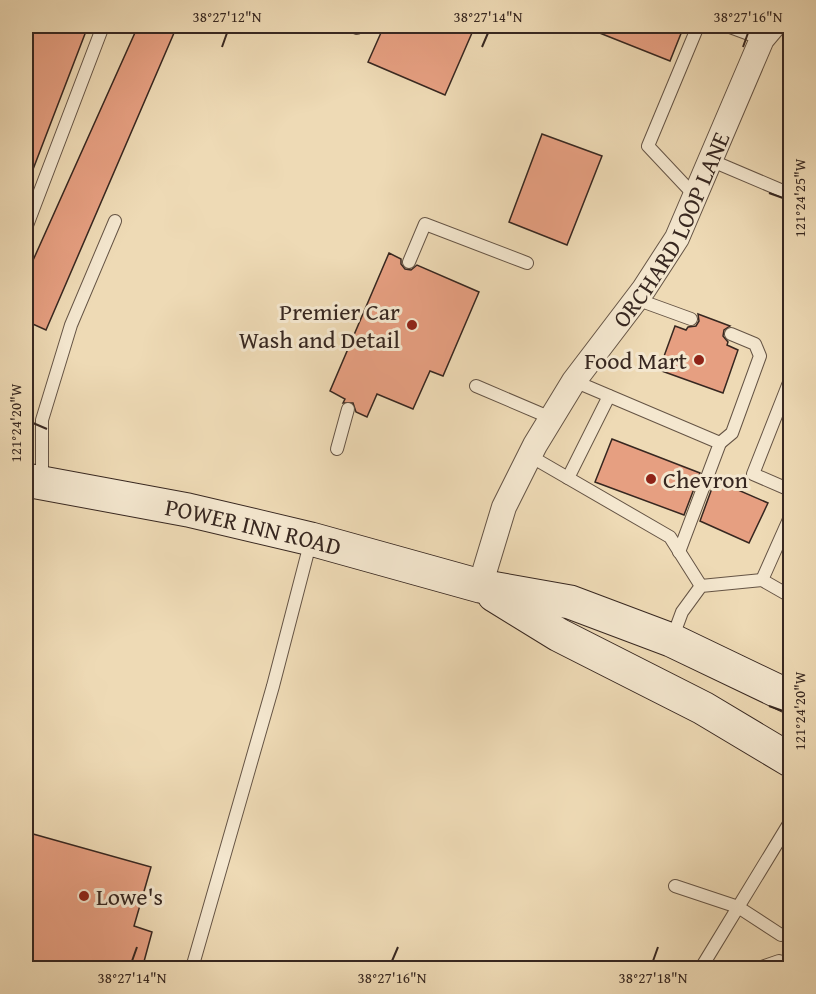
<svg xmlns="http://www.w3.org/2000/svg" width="816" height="994" viewBox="0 0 816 994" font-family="'Gentium Book Plus',serif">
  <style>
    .building { fill: #e69f81; stroke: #372720; stroke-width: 1.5 }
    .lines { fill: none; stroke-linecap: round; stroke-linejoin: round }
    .service-casing { stroke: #655445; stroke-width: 14 }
    .minor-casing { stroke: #655445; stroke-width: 26 }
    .secondary-casing { stroke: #372720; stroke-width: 35 }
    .service { stroke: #f4e7cf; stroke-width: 12 }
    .minor { stroke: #f4e7cf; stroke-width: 24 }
    .secondary { stroke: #f4e7cf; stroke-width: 33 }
    .ticks { fill: none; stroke: #372720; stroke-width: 2 }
    .poi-dot { fill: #8f2418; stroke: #f4e7cf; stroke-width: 2 }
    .labels { text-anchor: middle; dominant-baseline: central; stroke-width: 6; stroke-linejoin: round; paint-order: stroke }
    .street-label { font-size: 24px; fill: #372720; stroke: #f4e7cf }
    .poi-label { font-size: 24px; fill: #372720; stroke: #f4e7cf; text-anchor: end }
    .neatline { fill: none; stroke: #372720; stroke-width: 2 }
    .ticks-label { font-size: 15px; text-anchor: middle; fill: #372720 }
  </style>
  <rect width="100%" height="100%" fill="#eedab5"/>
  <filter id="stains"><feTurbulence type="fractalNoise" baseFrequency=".00333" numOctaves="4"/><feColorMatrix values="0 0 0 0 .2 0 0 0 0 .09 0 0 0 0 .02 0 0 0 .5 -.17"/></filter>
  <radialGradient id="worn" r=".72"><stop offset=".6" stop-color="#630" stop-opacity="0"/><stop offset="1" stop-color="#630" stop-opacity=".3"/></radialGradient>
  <g class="building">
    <polygon points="35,26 88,26 27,185 26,50"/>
    <polygon points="138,26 177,26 46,330 26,321 26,265 30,267"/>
    <polygon points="384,26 475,26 445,95 368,62"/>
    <polygon points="582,26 684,26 670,61"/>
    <polygon points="542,134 602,156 567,245 509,222"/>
    <polygon points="389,253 401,259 401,264 405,269 411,270 417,265 479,292 443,376 430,371 413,409 377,394 367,417 356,412 353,403 343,403 345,399 330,391"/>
    <polygon points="698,314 730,326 724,330 723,336 728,342 727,345 738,350 723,393 659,370 675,326 686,330 688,327 696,326 699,321"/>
    <polygon points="612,439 700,473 684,515 595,482"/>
    <polygon points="715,480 768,503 749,543 700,521"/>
    <polygon points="26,832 151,867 134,926 152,932 142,969 26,969"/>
  </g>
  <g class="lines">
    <g class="service-casing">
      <g id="service">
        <polyline points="352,26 357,28 358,26"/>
        <polyline points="727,26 762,39"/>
        <polyline points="710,160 790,194"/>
        <polyline points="695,196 648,146 698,26"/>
        <polyline points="26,228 103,26"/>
        <polyline points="409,262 425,224 527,263"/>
        <polyline points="636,299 691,319"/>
        <polyline points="790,380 753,474 790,490"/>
        <polyline points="574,381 720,443 679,552"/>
        <polyline points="476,386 551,418"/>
        <polyline points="720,443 732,433 760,356 755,344 731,334"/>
        <polyline points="337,449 348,409"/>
        <polyline points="530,456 670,537 701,586"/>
        <polyline points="568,478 609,396"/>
        <polyline points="42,482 42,420 71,325 115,221"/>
        <polyline points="762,580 790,517"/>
        <polyline points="672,639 682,612 701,586 762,580 790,596"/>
        <polyline points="675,886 738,907 781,935"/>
        <polyline points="192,968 273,686 311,540"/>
        <polyline points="701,968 790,822"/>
        <polyline points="759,968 779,961"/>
      </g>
    </g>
    <g class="minor-casing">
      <g id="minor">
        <path id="s1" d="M480,586l24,-79 31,-62 39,-64 70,-92 33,-51 85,-199 11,-13"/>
      </g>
    </g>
    <g class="secondary-casing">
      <g id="secondary">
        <path id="s2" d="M26,480l162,30 123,29 169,47 90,16 101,38 119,57"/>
        <polyline points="494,595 559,635 703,708 790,760"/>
      </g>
    </g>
    <use href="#service" class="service"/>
    <use href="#minor" class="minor"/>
    <use href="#secondary" class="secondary"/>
  </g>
  <path class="ticks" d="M222,47l5,-14M482,47l6,-14M743,47l5,-14M769,193l14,5M33,423l14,6M769,706l14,5M132,961l5,-14M392,961l6,-14M653,961l5,-14"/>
  <g class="poi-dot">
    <circle cx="412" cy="325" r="6"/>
    <circle cx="699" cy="360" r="6"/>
    <circle cx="651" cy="479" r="6"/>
    <circle cx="84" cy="896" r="6"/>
  </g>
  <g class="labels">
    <g class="street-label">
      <text stroke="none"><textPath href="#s1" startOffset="408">ORCHARD LOOP LANE</textPath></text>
      <text stroke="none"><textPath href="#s2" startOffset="232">POWER INN ROAD</textPath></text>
    </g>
    <g class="poi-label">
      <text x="400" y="311">Premier Car<tspan x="400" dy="28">Wash and Detail</tspan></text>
      <text x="687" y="360">Food Mart</text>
      <text x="663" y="479" text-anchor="start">Chevron</text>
      <text x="96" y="896" text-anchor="start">Lowe's</text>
    </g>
  </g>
  <rect width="816" height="994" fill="none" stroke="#eedab5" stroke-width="66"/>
  <rect x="33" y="33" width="750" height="928" class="neatline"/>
  <g class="ticks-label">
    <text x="227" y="22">38°27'12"N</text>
    <text x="488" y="22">38°27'14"N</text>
    <text x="748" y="22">38°27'16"N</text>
    <text transform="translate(800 198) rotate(-90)" y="5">121°24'25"W</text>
    <text transform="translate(16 423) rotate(-90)" y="5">121°24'20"W</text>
    <text transform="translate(800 711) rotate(-90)" y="5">121°24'20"W</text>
    <text x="132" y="983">38°27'14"N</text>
    <text x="392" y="983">38°27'16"N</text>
    <text x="653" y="983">38°27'18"N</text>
  </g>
  <rect width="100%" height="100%" filter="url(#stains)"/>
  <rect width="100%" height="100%" fill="url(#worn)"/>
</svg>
